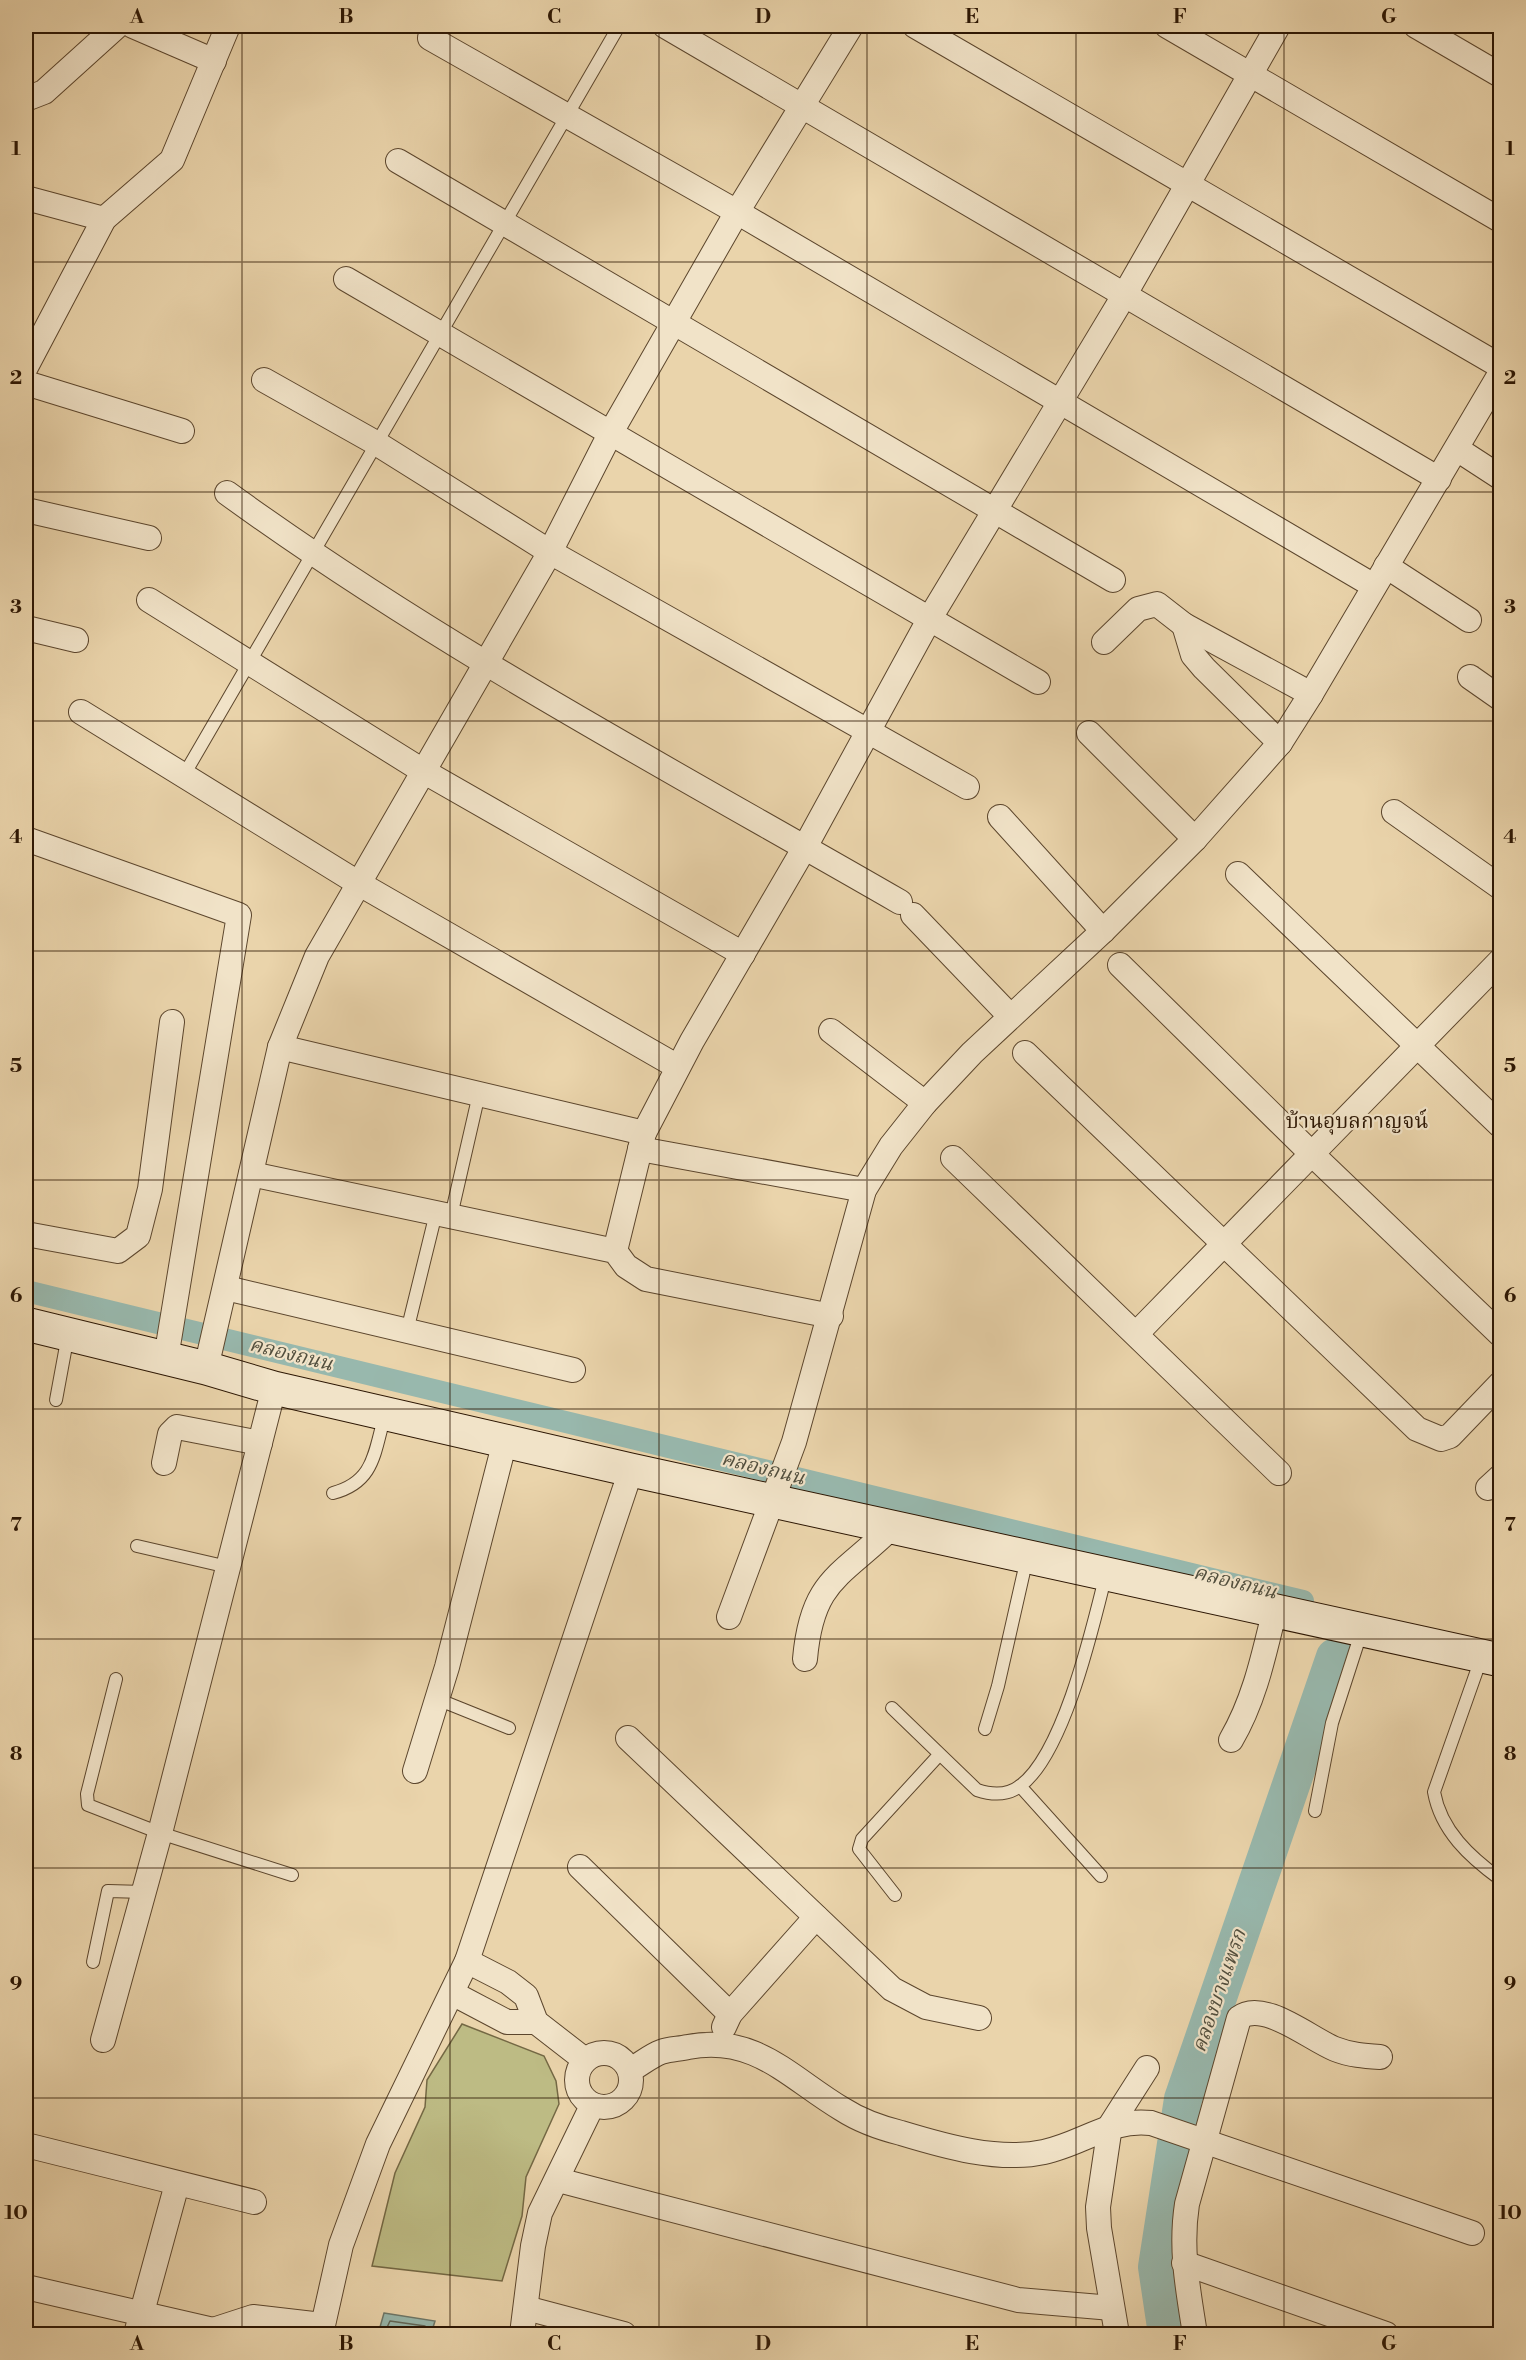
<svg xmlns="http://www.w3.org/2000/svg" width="1526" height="2360" viewBox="0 0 1526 2360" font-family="'Libre Bodoni','Noto Serif Thai',serif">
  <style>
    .green { fill: #bdbb84; stroke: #746844; stroke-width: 1.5 }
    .water { fill: #98b8ad; stroke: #6d7769; stroke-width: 1.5 }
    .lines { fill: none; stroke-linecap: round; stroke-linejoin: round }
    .shore { stroke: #626758; stroke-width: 1.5 }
    .canal { stroke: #98b8ad; stroke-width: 22 }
    .river { stroke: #98b8ad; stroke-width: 38 }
    .lane-casing { stroke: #5c462d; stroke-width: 14 }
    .street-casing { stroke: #5c462d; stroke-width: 26 }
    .secondary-casing { stroke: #2c1603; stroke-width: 35 }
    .lane { stroke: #f1e3c8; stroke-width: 12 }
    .street { stroke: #f1e3c8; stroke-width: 24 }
    .secondary { stroke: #f1e3c8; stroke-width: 33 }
    .grid { fill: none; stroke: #2c1603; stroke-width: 1.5; stroke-opacity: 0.55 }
    .labels { text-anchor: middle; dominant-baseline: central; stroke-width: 4.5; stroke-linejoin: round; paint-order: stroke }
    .water-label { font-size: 20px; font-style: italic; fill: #524f3e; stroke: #f1e3c8 }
    .quarter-label { font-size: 21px; fill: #2c1603; stroke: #f1e3c8 }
    .neatline { fill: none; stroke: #2c1603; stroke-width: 2 }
    .grid-label { font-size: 20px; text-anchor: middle; font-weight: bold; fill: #2c1603 }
  </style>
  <rect width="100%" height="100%" fill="#ead4ab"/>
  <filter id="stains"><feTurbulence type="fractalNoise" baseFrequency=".00333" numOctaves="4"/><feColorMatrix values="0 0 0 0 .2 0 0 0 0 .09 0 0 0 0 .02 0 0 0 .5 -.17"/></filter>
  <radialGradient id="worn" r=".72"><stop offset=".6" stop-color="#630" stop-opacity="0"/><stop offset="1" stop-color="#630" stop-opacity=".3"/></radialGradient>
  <polygon class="green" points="462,2024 544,2056 556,2081 559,2104 526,2177 522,2216 502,2281 372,2266 395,2173 425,2107 427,2080"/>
  <polygon class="water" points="384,2313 435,2321 431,2334 378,2334"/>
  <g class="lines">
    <polyline class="shore" points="384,2334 390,2321 425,2326 426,2334"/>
    <polyline class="canal" points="26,1291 1303,1601"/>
    <polyline class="river" points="1167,2334 1157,2267 1183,2099 1335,1657"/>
    <g class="lane-casing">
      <g id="lane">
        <polyline points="184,775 619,26"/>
        <polyline points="451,1216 479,1094"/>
        <polyline points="407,1331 436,1213"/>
        <polyline points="56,1400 68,1335"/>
        <path d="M333,1493c42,-11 41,-41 52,-78"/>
        <polyline points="137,1546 228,1567"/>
        <path d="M1482,1656l-48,136c7,39 36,65 66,87"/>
        <polyline points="116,1679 87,1794 88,1805 160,1833 292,1875"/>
        <polyline points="437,1699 509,1728"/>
        <path d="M892,1708l85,82c15,5 30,6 43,-4 44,-32 73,-160 86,-212"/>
        <polyline points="985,1729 998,1686 1027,1558"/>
        <polyline points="1020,1786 1101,1876"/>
        <polyline points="1315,1811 1332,1723 1362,1630"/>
        <polyline points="895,1895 859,1849 862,1839 939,1755"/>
        <polyline points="93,1962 108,1891 144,1892"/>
      </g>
    </g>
    <g class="street-casing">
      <g id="street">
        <polyline points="133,26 214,61"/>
        <polyline points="665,26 1439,479"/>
        <polyline points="915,26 1500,366"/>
        <polyline points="1167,26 1500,220"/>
        <polyline points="1416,26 1500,75"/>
        <polyline points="430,38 737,212 1374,586"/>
        <polyline points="26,99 44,92 117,26"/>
        <polyline points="398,161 1113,580"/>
        <polyline points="26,198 104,219"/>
        <polyline points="346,279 1038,682"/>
        <polyline points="26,367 104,219 172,160 228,26"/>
        <polyline points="264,380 376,443 550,552 967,787"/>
        <polyline points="26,383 182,431"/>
        <polyline points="1457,449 1500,477"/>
        <path d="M227,493c212,154 446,278 673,409"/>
        <polyline points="26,510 149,538"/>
        <polyline points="1386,566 1469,620"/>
        <polyline points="149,600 423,771 743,954"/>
        <polyline points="1184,625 1193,655 1204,668 1280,743"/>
        <polyline points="26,628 76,640"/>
        <polyline points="1104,642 1138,609 1157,604 1184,625 1311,694"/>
        <polyline points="1470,677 1500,698"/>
        <polyline points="81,712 358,883 678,1067"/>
        <polyline points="1089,733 1195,839"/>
        <polyline points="1394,812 1500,887"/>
        <polyline points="1000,817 1103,931"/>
        <polyline points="26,839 239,915 166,1358"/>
        <polyline points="1238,874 1500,1125"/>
        <polyline points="913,915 1010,1016"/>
        <polyline points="1120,965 1313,1155 1500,1334"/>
        <polyline points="831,1031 925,1103"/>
        <polyline points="280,1047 644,1133"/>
        <polyline points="1025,1053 1417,1429 1441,1439 1450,1436 1500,1384"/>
        <polyline points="640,1149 864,1190"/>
        <polyline points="953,1158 1279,1473"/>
        <polyline points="251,1174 615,1251 626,1266 646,1279 831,1316"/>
        <polyline points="26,1234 118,1251 138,1236 150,1189 172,1022"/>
        <polyline points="615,1251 644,1133 692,1041 805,847 930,618 1125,294 1278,26"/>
        <polyline points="226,1288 573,1370"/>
        <polyline points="1137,1333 1500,961"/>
        <polyline points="206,1368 280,1047 317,956 550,552 610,434 737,212 851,26"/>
        <polyline points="164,1463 170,1434 177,1427 260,1443"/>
        <polyline points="1488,1488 1500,1477"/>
        <polyline points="729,1617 794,1442 864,1190 891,1146 925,1103 972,1053 1103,931 1195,839 1280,743 1311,694 1500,374"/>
        <path d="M805,1659c7,-80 36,-82 88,-133"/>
        <polyline points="628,1738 892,1989 926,2007 979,2018"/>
        <path d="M1231,1740c24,-41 33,-86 44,-131"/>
        <polyline points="415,1771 447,1667 505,1441"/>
        <polyline points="580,1867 730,2014"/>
        <polyline points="467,1961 508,1982 526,1996 536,2022 585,2060"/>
        <polyline points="452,1993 507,2022 536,2022"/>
        <polyline points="724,2027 730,2014 816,1917"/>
        <polyline points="103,2040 160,1833 274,1388"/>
        <circle cx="604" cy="2080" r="27"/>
        <path d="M630,2070c10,-5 20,-14 31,-18 8,-3 18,-3 27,-5 67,-13 102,31 154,62 17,11 39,19 59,24 43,13 97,29 143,19 38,-8 67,-34 107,-29l321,110"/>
        <polyline points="26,2145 254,2202"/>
        <polyline points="558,2180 1018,2300 1112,2308"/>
        <polyline points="1184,2263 1386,2334"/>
        <polyline points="26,2287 213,2330 220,2334"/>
        <polyline points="526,2308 624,2334"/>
        <polyline points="213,2330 253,2317 322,2325"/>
        <polyline points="136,2334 177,2184"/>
        <polyline points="321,2334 341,2245 378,2144 467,1961 631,1470"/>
        <polyline points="522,2334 533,2246 540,2213 592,2106"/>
        <polyline points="1117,2334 1099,2228 1098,2207 1110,2126 1147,2068"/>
        <path d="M1195,2334c-7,-44 -15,-85 -8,-130l52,-186c24,-19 71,21 96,31 15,6 30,7 45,8"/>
      </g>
    </g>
    <g class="secondary-casing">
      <polyline id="secondary" points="26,1324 206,1368 274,1388 631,1470 1500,1660"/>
    </g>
    <use href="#lane" class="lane"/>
    <use href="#street" class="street"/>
    <use href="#secondary" class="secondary"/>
  </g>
  <path class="grid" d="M242,26v2308M450,26v2308M659,26v2308M867,26v2308M1076,26v2308M1284,26v2308M26,262h1474M26,492h1474M26,721h1474M26,951h1474M26,1180h1474M26,1409h1474M26,1639h1474M26,1868h1474M26,2098h1474"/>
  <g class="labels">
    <g class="water-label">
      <text transform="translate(291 1355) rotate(14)">คลองถนน</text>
      <text transform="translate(763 1469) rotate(14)">คลองถนน</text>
      <text transform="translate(1235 1583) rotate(14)">คลองถนน</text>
      <text transform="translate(1220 1991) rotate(-71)">คลองบางแพรก</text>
    </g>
    <g class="quarter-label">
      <text x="1357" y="1122">บ้านอุบลกาญจน์</text>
    </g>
  </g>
  <rect width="1526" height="2360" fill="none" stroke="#ead4ab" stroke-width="66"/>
  <rect x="33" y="33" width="1460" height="2294" class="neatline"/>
  <g class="grid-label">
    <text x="137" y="23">A</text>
    <text x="346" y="23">B</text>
    <text x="554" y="23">C</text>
    <text x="763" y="23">D</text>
    <text x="972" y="23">E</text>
    <text x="1180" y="23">F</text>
    <text x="1389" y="23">G</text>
    <text x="16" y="155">1</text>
    <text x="1510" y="155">1</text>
    <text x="16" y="384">2</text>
    <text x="1510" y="384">2</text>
    <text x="16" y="613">3</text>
    <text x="1510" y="613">3</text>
    <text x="16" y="843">4</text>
    <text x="1510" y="843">4</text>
    <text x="16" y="1072">5</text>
    <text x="1510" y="1072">5</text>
    <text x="16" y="1302">6</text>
    <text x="1510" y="1302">6</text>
    <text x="16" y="1531">7</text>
    <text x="1510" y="1531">7</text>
    <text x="16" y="1760">8</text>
    <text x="1510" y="1760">8</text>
    <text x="16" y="1990">9</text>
    <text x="1510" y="1990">9</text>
    <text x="16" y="2219">10</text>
    <text x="1510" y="2219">10</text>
    <text x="137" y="2350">A</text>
    <text x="346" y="2350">B</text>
    <text x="554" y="2350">C</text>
    <text x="763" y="2350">D</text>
    <text x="972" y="2350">E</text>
    <text x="1180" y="2350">F</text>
    <text x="1389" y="2350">G</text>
  </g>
  <rect width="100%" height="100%" filter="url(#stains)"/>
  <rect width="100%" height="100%" fill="url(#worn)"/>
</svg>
